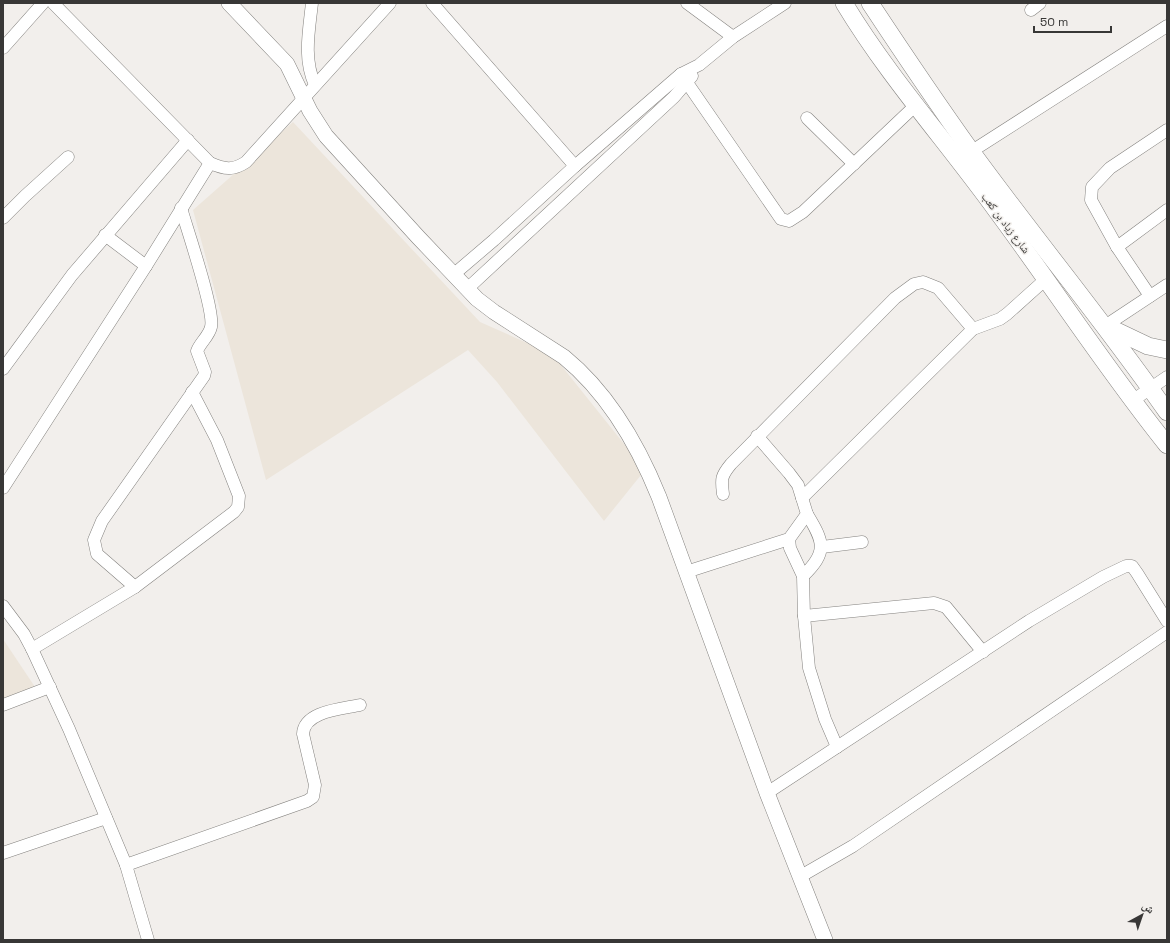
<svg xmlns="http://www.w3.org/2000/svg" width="1170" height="943" viewBox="0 0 1170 943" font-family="'Space Grotesk','Noto Naskh Arabic',sans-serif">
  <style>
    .built { fill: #ece5db }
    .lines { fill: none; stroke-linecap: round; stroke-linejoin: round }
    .minor-casing { stroke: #84827f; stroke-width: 13 }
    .tertiary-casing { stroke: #84827f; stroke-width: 16 }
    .secondary-casing { stroke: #84827f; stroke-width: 18 }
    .minor { stroke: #fff; stroke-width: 12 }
    .tertiary { stroke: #fff; stroke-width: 15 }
    .secondary { stroke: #fff; stroke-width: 17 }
    .labels { text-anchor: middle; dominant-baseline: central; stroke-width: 3; stroke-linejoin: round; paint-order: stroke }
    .street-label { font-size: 11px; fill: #383736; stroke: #f2efec }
  </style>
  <rect width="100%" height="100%" fill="#f2efec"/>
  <g class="built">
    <polygon points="293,122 480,322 552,354 645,470 604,521 497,382 468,350 266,480 193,210"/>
    <polygon points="3,639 39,693 3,708"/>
  </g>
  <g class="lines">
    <g class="minor-casing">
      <g id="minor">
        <path d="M53,3l157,160c14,6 23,8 36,-1l144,-159"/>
        <path d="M312,3c-3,28 -9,56 3,82"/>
        <polyline points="432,3 575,166"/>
        <polyline points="687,3 733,37"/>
        <polyline points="1031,10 1040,3"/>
        <polyline points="3,48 43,3"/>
        <polyline points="681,74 781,219 789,221 803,212 916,105"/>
        <polyline points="807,118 854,164"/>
        <polyline points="972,151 1167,26"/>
        <polyline points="3,218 25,196 68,157"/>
        <polyline points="105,235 146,266"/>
        <polyline points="1117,247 1091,200 1092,187 1110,168 1167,130"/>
        <polyline points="453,275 494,240 575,166 681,74 699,65 733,37 785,3"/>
        <polyline points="467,289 674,97 692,76"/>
        <polyline points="1150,296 1117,247 1167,210"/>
        <polyline points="1105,326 1167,285"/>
        <polyline points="3,369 72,275 188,140"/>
        <polyline points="1132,401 1167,377"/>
        <polyline points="3,488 146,266 210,163"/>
        <path d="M723,494c-2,-15 -2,-18 8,-30l164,-166 19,-14 9,-2 15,6 35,41"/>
        <polyline points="802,498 973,329 1000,319 1007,314 1046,279"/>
        <polyline points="789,539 790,548 803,576 804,616 809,668 825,719 837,747"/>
        <polyline points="822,547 862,542"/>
        <polyline points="686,572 789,539 807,514 798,485 789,473 757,436"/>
        <path d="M803,576c25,-24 21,-34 4,-62"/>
        <polyline points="135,587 234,512 238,507 239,496 217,440 192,392"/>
        <polyline points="3,606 24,634 32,649 69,729 126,865 148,940"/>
        <polyline points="804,616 934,603 946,607 983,652"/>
        <path d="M32,649l103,-62 -38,-33 -3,-14 8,-19 102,-145 1,-4 -8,-21c3,-8 12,-15 14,-24 4,-16 -24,-98 -30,-119"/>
        <polyline points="3,705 50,687"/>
        <polyline points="767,793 1029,621 1103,577 1126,566 1132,566 1137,573 1167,621"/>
        <polyline points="3,853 106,818"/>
        <path d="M126,865l181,-64 6,-4 2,-12 -12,-51c1,-23 39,-25 57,-29"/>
        <polyline points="801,876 853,846 1167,632"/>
      </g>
    </g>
    <g class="tertiary-casing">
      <path id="tertiary" d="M229,3l58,61 23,47 16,25 92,101 59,62 17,13 70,45c44,36 74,88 95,140l108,296 58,147"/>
    </g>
    <g class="secondary-casing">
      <g id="secondary">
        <path d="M844,3c44,73 102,138 152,207 58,78 110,159 171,235"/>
        <path d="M870,3c33,50 66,99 101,148 64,88 134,172 196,261"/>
        <polyline points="1108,327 1148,346 1167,350"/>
      </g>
    </g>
    <use href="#minor" class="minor"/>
    <use href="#tertiary" class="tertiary"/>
    <use href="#secondary" class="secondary"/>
  </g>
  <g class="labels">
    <g class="street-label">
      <text transform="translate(1006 223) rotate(53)">شارع زياد بن كعب</text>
    </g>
  </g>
  <rect width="1170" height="943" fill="none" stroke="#383736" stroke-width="8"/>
  <g transform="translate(1142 915) rotate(40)" stroke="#f2efec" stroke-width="3" paint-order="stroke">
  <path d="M0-3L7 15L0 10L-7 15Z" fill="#383736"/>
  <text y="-6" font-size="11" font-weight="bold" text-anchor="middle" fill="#383736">ش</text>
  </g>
  <path d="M1034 26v6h77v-6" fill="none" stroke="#383736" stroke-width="2"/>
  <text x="1040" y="26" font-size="12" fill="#383736" stroke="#f2efec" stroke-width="3" paint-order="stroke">50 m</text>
</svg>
